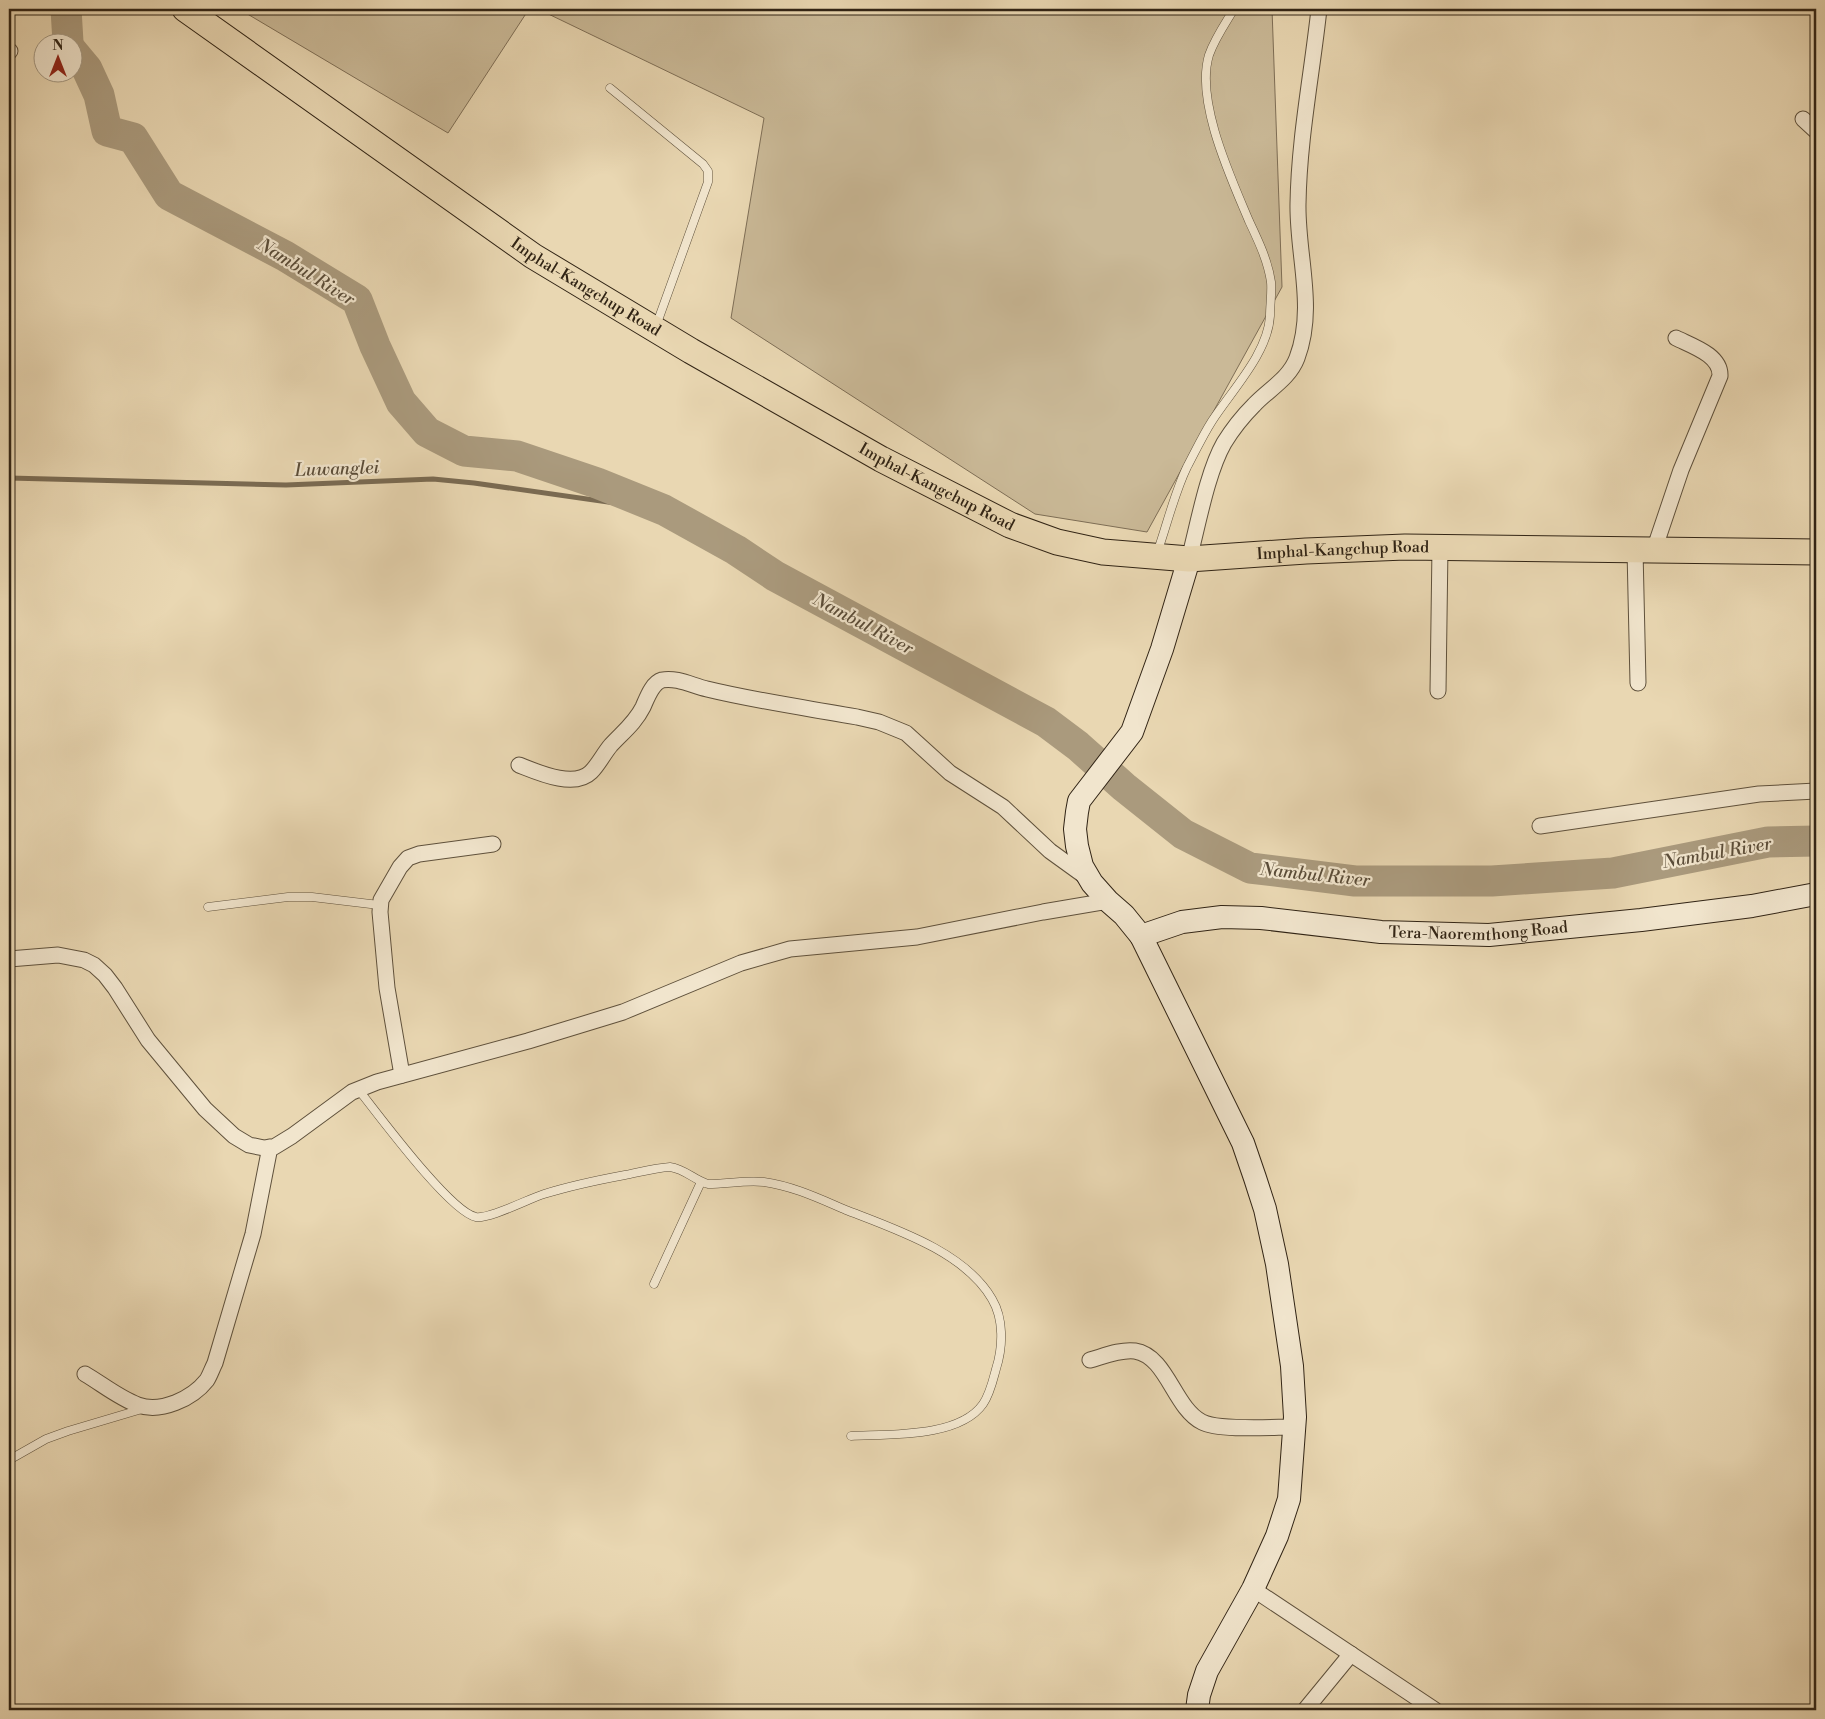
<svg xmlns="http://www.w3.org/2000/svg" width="1825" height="1719" viewBox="0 0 1825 1719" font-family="'Libre Bodoni',serif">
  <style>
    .green { fill: #cab997; stroke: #7e6e56 }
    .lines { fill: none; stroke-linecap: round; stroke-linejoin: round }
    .stream { stroke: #7a6b53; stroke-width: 5 }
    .river { stroke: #aa9a7d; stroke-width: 31 }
    .lane-casing { stroke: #5f513c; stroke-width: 9 }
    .street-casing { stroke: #5f513c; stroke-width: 17 }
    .secondary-casing { stroke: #312415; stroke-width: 24 }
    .primary-casing { stroke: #312415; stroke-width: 27 }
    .lane { stroke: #f1e5cd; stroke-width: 8 }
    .street { stroke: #f1e5cd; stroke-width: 15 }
    .secondary { stroke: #f1e5cd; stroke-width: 22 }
    .primary { stroke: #e9d7b2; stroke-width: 25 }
    .labels { text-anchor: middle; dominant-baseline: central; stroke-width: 4.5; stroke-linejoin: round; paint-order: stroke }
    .street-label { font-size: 16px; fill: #312415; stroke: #f1e5cd }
    .water-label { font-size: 18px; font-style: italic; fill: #5b4d39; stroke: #f1e5cd }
  </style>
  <rect width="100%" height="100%" fill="#e9d7b2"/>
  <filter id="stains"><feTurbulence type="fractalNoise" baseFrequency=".004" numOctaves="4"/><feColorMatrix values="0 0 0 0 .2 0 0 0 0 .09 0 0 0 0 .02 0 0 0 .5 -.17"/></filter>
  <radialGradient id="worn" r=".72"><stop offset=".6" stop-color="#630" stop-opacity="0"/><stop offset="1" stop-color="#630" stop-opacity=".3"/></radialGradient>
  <g class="green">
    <polygon points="239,9 529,9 448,133"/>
    <polygon points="538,9 1272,9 1282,287 1147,532 1035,514 731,318 764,118"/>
  </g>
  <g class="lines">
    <polyline class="stream" points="9,478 286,485 433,479 474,483 664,510"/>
    <g class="river">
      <polyline points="66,9 68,42"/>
      <polyline points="72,51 87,69 99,95 107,131 133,138 169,195 285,256 357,300 375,346 401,402 427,432 464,451 517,456 597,483 664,510 736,550 775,576 1046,722 1078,746 1124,787 1183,834 1250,868 1355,881 1492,881 1613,873 1768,842 1816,841"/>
    </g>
    <g class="lane-casing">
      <g id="lane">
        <polyline points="610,88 703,164 708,171 708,182 656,326"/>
        <path d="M1157,553c10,-28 17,-59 30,-86 8,-15 16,-32 25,-46 20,-31 56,-68 58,-105 0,-11 2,-24 1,-34 -3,-21 -13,-42 -22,-61 -18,-43 -54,-120 -40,-166 6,-17 16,-31 25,-46"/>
        <polyline points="208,907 288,897 312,897 379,905"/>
        <path d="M358,1089c19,24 92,123 118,128 14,2 52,-18 68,-23 26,-8 54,-14 81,-19 15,-3 30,-7 45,-8 15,2 24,13 38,17 19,0 37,-4 56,-2 29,4 56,17 82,28 49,19 119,42 146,89 12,20 11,48 4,70 -3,11 -6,25 -13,35 -24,34 -94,30 -132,32"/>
        <polyline points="654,1284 701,1182"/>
        <polyline points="9,1460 46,1439 68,1431 142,1409"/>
      </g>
    </g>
    <g class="street-casing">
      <g id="street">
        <polyline points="9,52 10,51"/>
        <polyline points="1803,119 1816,131"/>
        <polyline points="1635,550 1638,683"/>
        <path d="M1654,550l27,-80 39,-94c1,-21 -28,-30 -44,-38"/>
        <path d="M1189,559c9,-34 18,-86 35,-116 8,-13 19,-27 30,-38 15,-16 35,-26 43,-47 19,-50 0,-103 1,-154 1,-66 14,-130 21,-195"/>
        <polyline points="1438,691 1440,547"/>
        <path d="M519,765c18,7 55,24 72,7 8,-8 13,-19 20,-27 12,-13 24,-22 32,-38 4,-9 9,-24 19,-27 15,-3 31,6 45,9 49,12 100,19 150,28l22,5 27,11 44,40 53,34 47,44 36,26"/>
        <polyline points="1540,826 1759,794 1816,791"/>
        <polyline points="9,959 58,955 84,960 94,965 105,975 115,988 148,1040 205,1109 234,1136 249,1145 264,1148 274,1147 292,1136 352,1092 377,1082 528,1041 623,1012 741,963 790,949 917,937 1043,912 1108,901"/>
        <polyline points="402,1075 387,988 380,912 381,900 400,867 408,858 419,854 493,844"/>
        <path d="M1090,1360c14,-4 31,-11 45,-9 32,5 39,57 67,71 17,9 72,5 93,5"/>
        <path d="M85,1374c17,10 34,24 53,31 23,8 54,-6 69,-25 3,-5 5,-11 8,-17l38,-129 17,-87"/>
        <polyline points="1253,1589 1435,1710"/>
        <polyline points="1305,1710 1351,1654"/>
      </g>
    </g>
    <g class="secondary-casing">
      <g id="secondary">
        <polyline points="1189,559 1162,649 1132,732 1079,801 1077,812 1075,829 1077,846 1082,866 1092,883 1108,901 1124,915 1141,936 1243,1143 1255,1178 1265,1209 1277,1264 1292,1366 1295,1417 1289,1499 1277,1536 1253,1589 1207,1671 1199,1695 1197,1710"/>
        <path id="s1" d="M1141,936l41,-14 40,-5 39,1 120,14 108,3 152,-15 111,-14 64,-12"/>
      </g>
    </g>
    <g class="primary-casing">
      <g id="primary">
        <path id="s2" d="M185,9l348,247 158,95 190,108 129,66 47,17 46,10 86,7 117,-8 99,-4 411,5"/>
      </g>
    </g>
    <use href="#lane" class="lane"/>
    <use href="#street" class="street"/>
    <use href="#secondary" class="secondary"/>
    <use href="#primary" class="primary"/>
  </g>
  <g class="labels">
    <g class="street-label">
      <text stroke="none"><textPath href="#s2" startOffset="488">Imphal-Kangchup Road</textPath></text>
      <text stroke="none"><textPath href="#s2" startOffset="892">Imphal-Kangchup Road</textPath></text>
      <text stroke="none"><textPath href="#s2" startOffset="1312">Imphal-Kangchup Road</textPath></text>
      <text stroke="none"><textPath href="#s1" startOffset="341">Tera-Naoremthong Road</textPath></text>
    </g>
    <g class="water-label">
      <text transform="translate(306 272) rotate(32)">Nambul River</text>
      <text transform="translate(337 469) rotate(-2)">Luwanglei</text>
      <text transform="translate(863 624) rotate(28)">Nambul River</text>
      <text transform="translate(1717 853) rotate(-10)">Nambul River</text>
      <text transform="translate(1315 875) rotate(6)">Nambul River</text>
    </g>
  </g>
  <rect width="1825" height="1719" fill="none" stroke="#e9d7b2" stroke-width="30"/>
  <rect x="10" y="10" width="1805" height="1699" fill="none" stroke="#312415" stroke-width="2.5"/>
  <rect x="15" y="15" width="1795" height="1689" fill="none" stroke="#312415"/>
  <g transform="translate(58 58)"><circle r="24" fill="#f1e5cd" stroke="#a49883"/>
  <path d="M0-4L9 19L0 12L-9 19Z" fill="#8f2418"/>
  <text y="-8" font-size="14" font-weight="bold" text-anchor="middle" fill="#312415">N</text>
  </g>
  <rect width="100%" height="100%" filter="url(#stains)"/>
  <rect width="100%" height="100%" fill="url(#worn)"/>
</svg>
